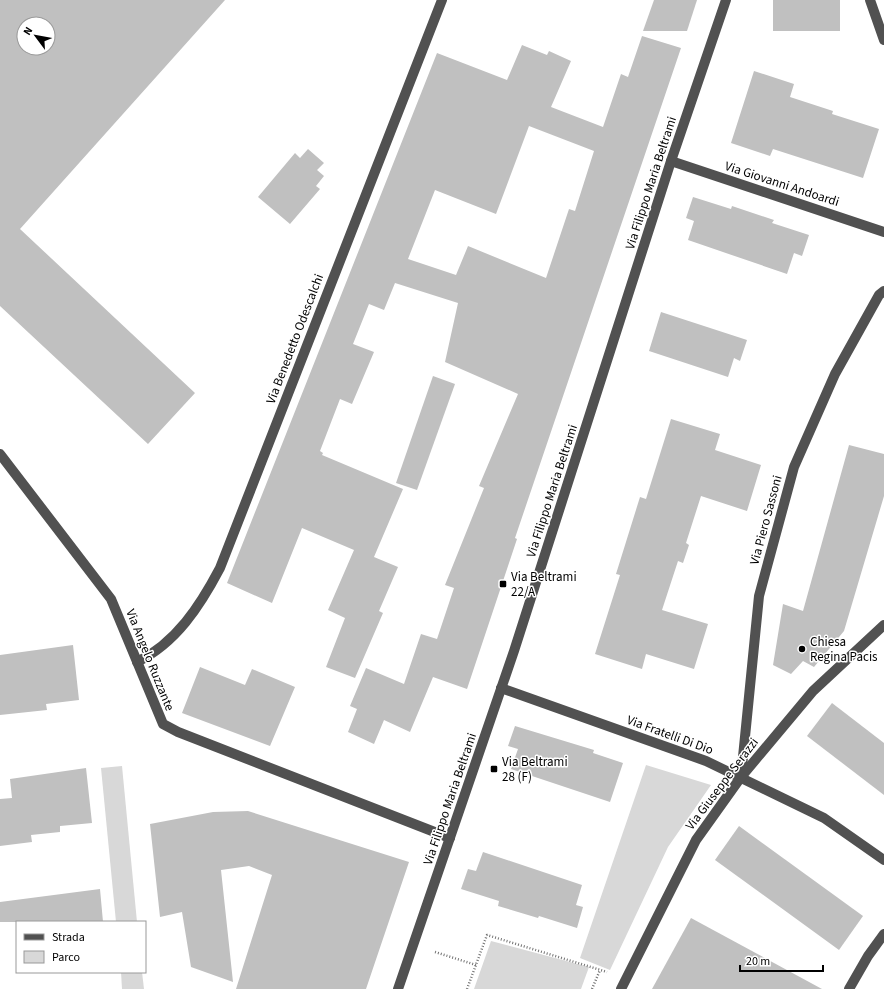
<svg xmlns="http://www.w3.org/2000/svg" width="884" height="989" viewBox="0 0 884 989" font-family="'Source Sans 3',sans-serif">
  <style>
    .green { fill: #d8d8d8 }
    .building { fill: #c0c0c0; fill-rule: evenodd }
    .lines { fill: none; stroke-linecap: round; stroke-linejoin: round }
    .path { stroke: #737373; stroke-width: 2.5; stroke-dasharray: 1 2; stroke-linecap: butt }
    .minor { stroke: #515151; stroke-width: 10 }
    .poi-dot { fill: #000; stroke: #fff; stroke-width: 1.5 }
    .labels { text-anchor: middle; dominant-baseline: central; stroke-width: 3; stroke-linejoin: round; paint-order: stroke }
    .street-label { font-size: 13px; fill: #000; stroke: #fff }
    .poi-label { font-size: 13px; fill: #000; stroke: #fff; text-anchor: start }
  </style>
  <rect width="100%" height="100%" fill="#fff"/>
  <g class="green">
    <polygon points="646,765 711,785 668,847 610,970 580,958"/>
    <polygon points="122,766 137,922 116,922 101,768"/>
    <polygon points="491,941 589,967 581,989 474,989"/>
    <polygon points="121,972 142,972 144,989 122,989"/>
  </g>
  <g class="building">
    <path d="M0,0h225l-205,229 175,164 -47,51 -148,-138zM24,24h24v24h-24z"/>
    <polygon points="654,0 697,0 687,31 643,31"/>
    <rect x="773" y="0" width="67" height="31"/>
    <path d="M642,36l39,12 -166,490 2,1 -50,150 -34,-12 -23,55 -26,-12 -10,24 -26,-12 9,-23 -7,-3 16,-38 38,16 17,-50 16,5 17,-51 -9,-3 39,-97 -5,-2 39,-92 -73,-32 13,-59 -63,-20 -11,27 -15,-6 -16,40 21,8 -22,52 -12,-5 -20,52 3,2 -1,2 81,34 -29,68 24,10 -19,44 4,2 -28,65 -29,-11 19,-49 -17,-8 26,-60 -52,-22 -30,75 -45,-20 210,-530 70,27 15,-35 25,10 2,-4 22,10 -20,46 52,20 18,-53 7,3zM529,126l65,25 -19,60 -6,-2 -23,69 -78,-32 -12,29 -48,-16 27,-69 61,24z"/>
    <polygon points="754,71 794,84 790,97 833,111 832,114 879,129 863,178 773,149 770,156 731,143"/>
    <polygon points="308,149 324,163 317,170 324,176 316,186 320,189 290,224 258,197 295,153 300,158"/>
    <polygon points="693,197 731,209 732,206 774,220 772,223 809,235 802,256 794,253 787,274 688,240 694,221 686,218"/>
    <polygon points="661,312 747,340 740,361 734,358 728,377 649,351"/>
    <polygon points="433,376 455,384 417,490 396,483"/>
    <polygon points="671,419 720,434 715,450 761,465 747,511 701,496 686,543 689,545 683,563 678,561 662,610 708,624 694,669 646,654 642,669 595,654 620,575 616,574 640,497 646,499"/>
    <polygon points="849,445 884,454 884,496 844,631 814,667 803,661 791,674 773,665 783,604 803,611"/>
    <polygon points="73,645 79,700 46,704 47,710 0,715 0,655"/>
    <polygon points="200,667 245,685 252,669 295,687 270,746 182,713"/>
    <polygon points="832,703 884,743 884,795 807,736"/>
    <polygon points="515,726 594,750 593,753 623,763 610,802 511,769 518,749 508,746"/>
    <polygon points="86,768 92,823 60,826 60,832 31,835 32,842 0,846 0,799 12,798 10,779"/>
    <polygon points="248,811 409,862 366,989 236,989 272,875 249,866 221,870 233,982 191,967 182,912 160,917 150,824 213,812"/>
    <polygon points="739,826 863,916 839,950 715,860"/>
    <polygon points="483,852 582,885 576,905 583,907 577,928 539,916 538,918 498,906 499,901 461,889 468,869 476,871"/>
    <polygon points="100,889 103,922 0,922 0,902"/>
    <polygon points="691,918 822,989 652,989"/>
  </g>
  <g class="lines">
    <g class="path">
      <polyline points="435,952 476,965"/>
      <polyline points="467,989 487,935 607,972"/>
      <polyline points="592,989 600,970"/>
    </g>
    <g class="minor">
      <polyline points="870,0 884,40"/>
      <polyline points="671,161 884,232"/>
      <polyline points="0,454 111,599 163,724 178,732 450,838"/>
      <path d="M137,662c39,-19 63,-56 83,-94l222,-568"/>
      <polyline points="501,688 706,761 824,818 884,860"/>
      <polyline points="741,777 759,596 794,467 835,374 879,295 884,291"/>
      <polyline points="398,989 514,651 671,161 726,0"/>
      <polyline points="621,989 696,840 741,777 813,691 884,625"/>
      <polyline points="849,989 868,956 884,934"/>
    </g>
  </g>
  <g class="poi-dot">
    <rect x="499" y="580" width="8" height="8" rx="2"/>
    <circle cx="802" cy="649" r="4"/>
    <rect x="490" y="765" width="8" height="8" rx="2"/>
  </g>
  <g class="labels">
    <g class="street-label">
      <text transform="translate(651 183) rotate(-72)">Via Filippo Maria Beltrami</text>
      <text transform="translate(782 184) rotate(18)">Via Giovanni Andoardi</text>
      <text transform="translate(295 339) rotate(-69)">Via Benedetto Odescalchi</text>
      <text transform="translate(552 491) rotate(-72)">Via Filippo Maria Beltrami</text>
      <text transform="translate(766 520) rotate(-75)">Via Piero Sassoni</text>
      <text transform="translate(150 660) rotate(68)">Via Angelo Ruzzante</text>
      <text transform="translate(670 735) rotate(20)">Via Fratelli Di Dio</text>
      <text transform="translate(722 784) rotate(-53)">Via Giuseppe Serazzi</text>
      <text transform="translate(450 799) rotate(-71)">Via Filippo Maria Beltrami</text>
    </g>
    <g class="poi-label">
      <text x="511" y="577">Via Beltrami<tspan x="511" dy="15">22/A</tspan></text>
      <text x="810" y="642">Chiesa<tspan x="810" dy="15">Regina Pacis</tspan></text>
      <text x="502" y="762">Via Beltrami<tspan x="502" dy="15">28 (F)</tspan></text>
    </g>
  </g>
  <rect x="16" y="921" width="130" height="52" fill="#ffffff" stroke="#999999"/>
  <rect x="24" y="934" width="20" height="6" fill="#515151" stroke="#999999"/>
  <text x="52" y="941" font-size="12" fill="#000000">Strada</text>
  <rect x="24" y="951" width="20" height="12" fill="#d8d8d8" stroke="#999999"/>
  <text x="52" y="961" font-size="12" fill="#000000">Parco</text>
  <g transform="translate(36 36) rotate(302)"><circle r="19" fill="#ffffff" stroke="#999999"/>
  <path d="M0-3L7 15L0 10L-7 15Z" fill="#000000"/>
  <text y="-6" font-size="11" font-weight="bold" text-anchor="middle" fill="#000000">N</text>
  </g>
  <path d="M740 965v6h83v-6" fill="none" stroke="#000000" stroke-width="2"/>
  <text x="746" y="965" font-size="12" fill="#000000" stroke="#ffffff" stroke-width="3" paint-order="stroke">20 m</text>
</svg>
